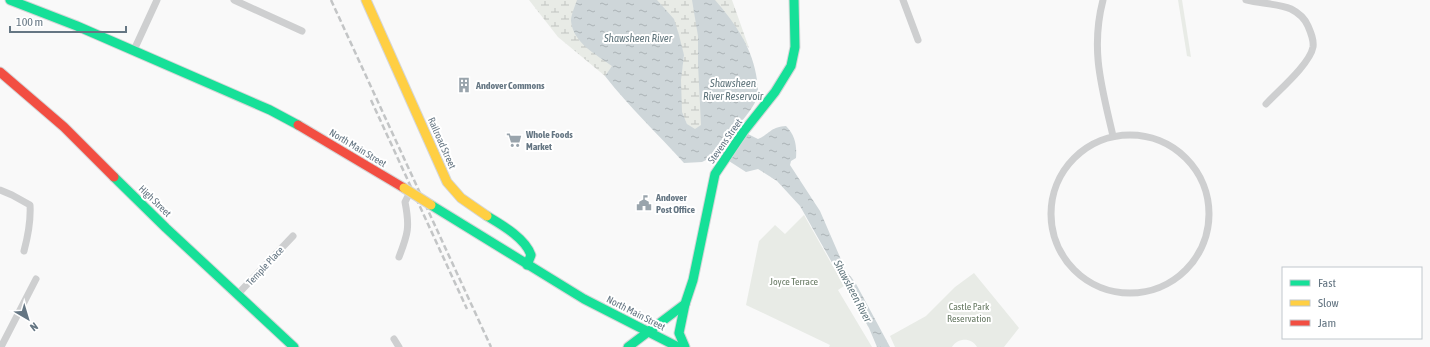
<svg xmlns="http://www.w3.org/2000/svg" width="1430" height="347" viewBox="0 0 1430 347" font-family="'Asap Condensed',sans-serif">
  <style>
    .wetland { fill: url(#wetland-marsh) }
    .green { fill: #e8ebe6 }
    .water { fill: url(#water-ripples) }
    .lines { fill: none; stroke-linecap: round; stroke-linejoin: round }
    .fast-casing { stroke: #d5d6d7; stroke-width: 11 }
    .slow-casing { stroke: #d5d6d7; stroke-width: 11 }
    .jam-casing { stroke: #d5d6d7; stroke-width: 11 }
    .street { stroke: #cecfd0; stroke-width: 7 }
    .fast { stroke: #16e098; stroke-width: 9 }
    .slow { stroke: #ffcf43; stroke-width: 9 }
    .jam { stroke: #f24e42; stroke-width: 9 }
    .rail { stroke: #c3c5c6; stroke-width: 2.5; stroke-dasharray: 6 3; stroke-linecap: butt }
    .slow-bridge-casing { stroke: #d5d6d7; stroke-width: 11; stroke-linecap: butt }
    .slow-bridge { stroke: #ffcf43; stroke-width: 9 }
    .labels { text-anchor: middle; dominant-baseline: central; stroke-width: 4; stroke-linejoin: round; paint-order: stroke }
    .poi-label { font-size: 10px; font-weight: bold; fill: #657683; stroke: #fff; text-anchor: start }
    .street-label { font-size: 10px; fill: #657683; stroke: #fff }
    .park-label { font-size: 10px; fill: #687a64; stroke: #fff }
    .water-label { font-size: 11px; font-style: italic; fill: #60757c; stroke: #fff }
  </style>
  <defs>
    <pattern id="wetland-marsh" width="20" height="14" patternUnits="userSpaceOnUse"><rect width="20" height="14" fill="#e8ebe6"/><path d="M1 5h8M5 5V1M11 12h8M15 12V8" fill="none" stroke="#c0c3c0"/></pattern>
    <pattern id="water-ripples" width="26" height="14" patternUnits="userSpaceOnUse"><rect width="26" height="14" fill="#ced6d9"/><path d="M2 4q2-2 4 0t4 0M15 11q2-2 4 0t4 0" fill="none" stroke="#abb2b5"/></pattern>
  </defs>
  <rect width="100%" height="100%" fill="#f9f9f9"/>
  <g class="wetland">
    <polygon points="529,0 628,0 622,53 605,76 558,37"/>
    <polygon points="655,0 732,0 749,48 737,36 697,145 677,103 684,55"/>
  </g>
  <g class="green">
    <polygon points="1178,0 1182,0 1191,57 1187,56"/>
    <polygon points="804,215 844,286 838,290 872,347 829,347 830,345 746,305 759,241 775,225 785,234"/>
    <path d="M974,273l45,55 -15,19h-27c-6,-10 -19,-9 -25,0h-57l-5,-11 36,-20 29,-29z"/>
  </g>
  <path class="water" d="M577,0h80l17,19 5,16 5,20 -3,25 1,32 5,12 8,5 6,-4 -3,-61v-28l-6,-36h23c21,24 38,49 42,80 0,5 2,11 1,16 -4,11 -13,21 -20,30l6,6 14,7c12,-5 12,-12 28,-13 9,9 11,19 10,32l-5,3 -1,4 30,46 26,60 9,11 35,65h-13l-8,-19 -69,-122 -23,-25 -19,-12 -12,3 -28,-18 -16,8 -18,1c-26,-29 -55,-56 -79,-87l7,-10c-15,-11 -39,-23 -41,-45 0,-6 4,-15 6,-21z"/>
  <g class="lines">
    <g class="fast-casing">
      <g id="fast">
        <polyline points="10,0 77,26 270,110 298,125"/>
        <polyline points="114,177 166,228 294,347"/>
        <polyline points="431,205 584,299 678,347"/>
        <path d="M487,216c15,9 38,22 44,39l-4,10"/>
        <polyline points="685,304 679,333 685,347"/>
        <polyline points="628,347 685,304 693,280 715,174 744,131 775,92 791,66 795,47 794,0"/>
      </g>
    </g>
    <g class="slow-casing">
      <polyline id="slow" points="366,0 447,182 461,198 487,216"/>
    </g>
    <g class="jam-casing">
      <g id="jam">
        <polyline points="0,72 64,127 114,177"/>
        <polyline points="298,125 404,188"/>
      </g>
    </g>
    <g class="street">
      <polyline points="234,0 302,31"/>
      <polyline points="903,0 918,40"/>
      <path d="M1103,0c-13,50 -1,88 10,136"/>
      <path d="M1246,0c14,4 32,3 45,9 8,4 14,10 17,17 3,7 6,14 5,21 -3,17 -35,44 -47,57"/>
      <polyline points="134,50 157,0"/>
      <circle cx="1130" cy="214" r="79"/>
      <path d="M0,190l12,5 18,10c1,16 -2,31 -6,46"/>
      <path d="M399,257c9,-23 11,-30 6,-55l5,-10"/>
      <polyline points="237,295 293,236"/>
      <polyline points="394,339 399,347"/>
      <polyline points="1,347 36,279"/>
    </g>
    <use href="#fast" class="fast"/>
    <use href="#slow" class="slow"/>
    <use href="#jam" class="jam"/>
    <g class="rail">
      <polyline points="331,0 491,347"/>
      <polyline points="371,100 467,309"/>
    </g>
    <g class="slow-bridge-casing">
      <polyline id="slow-bridge" points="404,188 431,205"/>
    </g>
    <use href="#slow-bridge" class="slow-bridge"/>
  </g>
  <defs>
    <g id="building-bare" transform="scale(1.2)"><path d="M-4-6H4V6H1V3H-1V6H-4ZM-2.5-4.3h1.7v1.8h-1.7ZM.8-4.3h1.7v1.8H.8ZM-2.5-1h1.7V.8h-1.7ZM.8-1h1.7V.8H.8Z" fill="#99a4ac" stroke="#fff" stroke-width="2.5" paint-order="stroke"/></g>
    <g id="supermarket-bare" transform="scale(1.2)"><path d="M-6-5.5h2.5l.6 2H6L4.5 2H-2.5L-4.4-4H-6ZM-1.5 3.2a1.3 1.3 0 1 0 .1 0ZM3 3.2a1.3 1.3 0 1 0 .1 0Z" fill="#99a4ac" stroke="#fff" stroke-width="2.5" paint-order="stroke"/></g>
    <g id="civic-bare" transform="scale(1.2)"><path d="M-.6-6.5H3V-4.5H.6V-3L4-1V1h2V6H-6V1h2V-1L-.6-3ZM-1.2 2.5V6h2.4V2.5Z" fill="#99a4ac" stroke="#fff" stroke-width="2.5" paint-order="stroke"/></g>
  </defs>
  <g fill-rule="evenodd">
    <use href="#building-bare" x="464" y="85"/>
    <use href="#supermarket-bare" x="514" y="140"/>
    <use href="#civic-bare" x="644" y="203"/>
  </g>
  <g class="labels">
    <g class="poi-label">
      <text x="476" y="85">Andover Commons</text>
      <text x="526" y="134">Whole Foods<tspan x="526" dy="12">Market</tspan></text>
      <text x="656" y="197">Andover<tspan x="656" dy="12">Post Office</tspan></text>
    </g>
    <g class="street-label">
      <text transform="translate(725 141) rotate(-55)">Stevens Street</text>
      <text transform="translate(442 143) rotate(66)">Railroad Street</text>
      <text transform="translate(358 148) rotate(31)">North Main Street</text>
      <text transform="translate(155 201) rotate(44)">High Street</text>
      <text transform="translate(265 266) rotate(-47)">Temple Place</text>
      <text transform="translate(636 313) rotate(27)">North Main Street</text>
    </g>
    <g class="park-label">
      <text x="794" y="281">Joyce Terrace</text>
      <text x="969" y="306">Castle Park<tspan x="969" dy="12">Reservation</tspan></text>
    </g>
    <g class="water-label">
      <text x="638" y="38">Shawsheen River</text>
      <text x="733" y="83">Shawsheen<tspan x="733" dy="13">River Reservoir</tspan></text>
      <text transform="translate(853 291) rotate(62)">Shawsheen River</text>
    </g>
  </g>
  <rect x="1282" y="267" width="140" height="72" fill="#ffffff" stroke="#c1c8cd"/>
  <rect x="1290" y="280" width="20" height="6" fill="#16e098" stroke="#c1c8cd"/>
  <text x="1318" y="287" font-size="12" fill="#657683">Fast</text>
  <rect x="1290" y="300" width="20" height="6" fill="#ffcf43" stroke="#c1c8cd"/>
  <text x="1318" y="307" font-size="12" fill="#657683">Slow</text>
  <rect x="1290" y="320" width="20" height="6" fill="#f24e42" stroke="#c1c8cd"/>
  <text x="1318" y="327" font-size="12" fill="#657683">Jam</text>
  <g transform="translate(28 319) rotate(142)" stroke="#ffffff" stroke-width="3" paint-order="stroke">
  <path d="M0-3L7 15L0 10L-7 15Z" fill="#657683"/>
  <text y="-6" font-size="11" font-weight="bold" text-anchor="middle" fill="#657683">N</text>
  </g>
  <path d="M10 26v6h116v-6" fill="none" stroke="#657683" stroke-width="2"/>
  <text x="16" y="26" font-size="12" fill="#657683" stroke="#ffffff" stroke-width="3" paint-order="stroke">100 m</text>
</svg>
